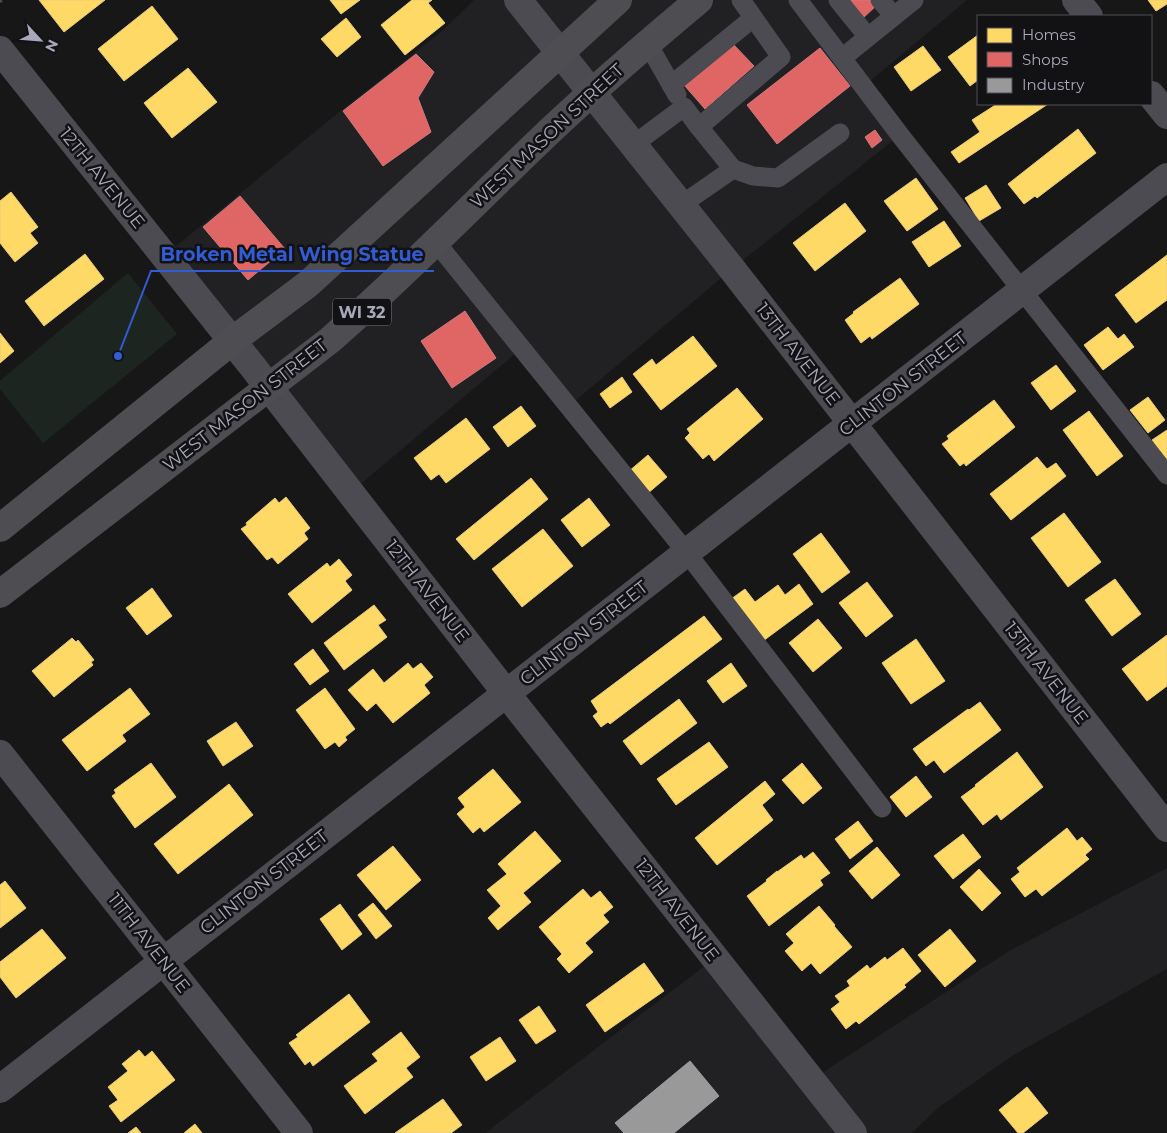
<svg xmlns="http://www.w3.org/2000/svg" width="1167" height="1133" viewBox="0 0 1167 1133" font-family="Montserrat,sans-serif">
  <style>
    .built { fill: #212124 }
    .green { fill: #1d2520 }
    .homes { fill: #ffd966; stroke: #e5cb7f }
    .shops { fill: #e06666; stroke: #cf7a7f }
    .industry { fill: #999; stroke: #9d9ea3 }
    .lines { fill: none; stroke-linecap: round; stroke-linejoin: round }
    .path { stroke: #4d4d52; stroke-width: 3; stroke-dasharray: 2.5 4; stroke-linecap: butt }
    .service { stroke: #4b4b51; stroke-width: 19 }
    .minor { stroke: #4b4b51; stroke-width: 28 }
    .primary { stroke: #4e4e52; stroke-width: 28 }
    .labels { text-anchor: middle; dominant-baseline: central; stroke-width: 5; stroke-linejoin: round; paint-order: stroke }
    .shield { fill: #121114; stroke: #7a7b88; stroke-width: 1 }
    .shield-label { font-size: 16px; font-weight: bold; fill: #a7a9ba }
    .street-label { font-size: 18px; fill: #a7a9ba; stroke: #121114 }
    .leader { fill: none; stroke: #325cd4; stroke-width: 2 }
    .callout-dot { fill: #325cd4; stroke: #121114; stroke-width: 2 }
    .callout-label { font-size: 19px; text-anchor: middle; font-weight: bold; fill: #325cd4; stroke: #121114; stroke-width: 5; stroke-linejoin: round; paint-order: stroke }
  </style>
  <rect width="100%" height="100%" fill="#171718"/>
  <g class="built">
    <polygon points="474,0 967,0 864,86 900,135 732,269 569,406 522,348 350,493 164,256 339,112 441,32"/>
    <polygon points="1167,868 1167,969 1012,1056 939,1107 912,1133 485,1133 715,958 811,1080 1009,951"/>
  </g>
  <polygon class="green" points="128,273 177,334 43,443 0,389 0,381"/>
  <g class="homes">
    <polygon points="39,0 105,0 64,32"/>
    <polygon points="330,0 360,0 341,14"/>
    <polygon points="412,0 432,0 428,3 445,23 405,55 381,25"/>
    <polygon points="1148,0 1167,0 1167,4 1156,11"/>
    <polygon points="152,6 178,39 124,81 98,49"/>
    <polygon points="346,18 361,37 337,57 321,39"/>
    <polygon points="978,35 978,80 970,86 948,57"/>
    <polygon points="923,46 941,70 911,91 894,67"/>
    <polygon points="188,68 217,102 172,138 144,103"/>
    <polygon points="997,104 1048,104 959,163 951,152 980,132 972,120"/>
    <polygon points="1078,129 1096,153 1037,198 1035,196 1024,204 1008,184"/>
    <polygon points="916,178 938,209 907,231 884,201"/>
    <polygon points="986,185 1001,208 979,221 965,198"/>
    <polygon points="11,192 38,227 30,233 38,243 15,262 0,243 0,201"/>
    <polygon points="845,203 866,231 815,271 793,243"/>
    <polygon points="944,221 961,246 929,267 912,242"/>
    <polygon points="85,254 104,279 44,326 25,301"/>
    <polygon points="1167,255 1167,300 1136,323 1115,295"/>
    <polygon points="900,278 919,304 872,339 870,336 861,343 845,320 854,313 853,312"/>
    <polygon points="1108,327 1118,339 1124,334 1134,347 1103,370 1084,345"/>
    <polygon points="0,333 14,351 0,363"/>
    <polygon points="693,336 717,366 661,410 633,374 652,359 656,365"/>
    <polygon points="1056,365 1076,391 1051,410 1031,383"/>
    <polygon points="622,377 632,392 610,408 600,394"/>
    <polygon points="737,388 763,419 714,461 709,454 703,459 685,438 690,433 687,429"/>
    <polygon points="1148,397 1165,420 1148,433 1130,410"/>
    <polygon points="994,400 1015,427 966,466 964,463 960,466 942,444 949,439 947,436"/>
    <polygon points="521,406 536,426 508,447 493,427"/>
    <polygon points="1089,411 1123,456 1097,476 1063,430"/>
    <polygon points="466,418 490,449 446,483 439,474 431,480 414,458"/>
    <polygon points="1167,430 1167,461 1152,440"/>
    <polygon points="648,455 667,477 647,494 628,472"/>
    <polygon points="1037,457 1047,469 1056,463 1066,476 1011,520 990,494"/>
    <polygon points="531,478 548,499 474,560 456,539"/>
    <polygon points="286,497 310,528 304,533 308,539 278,564 272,557 267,560 241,529 247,525 246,523 275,498 279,503"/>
    <polygon points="589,498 610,525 582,547 561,520"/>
    <polygon points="1064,513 1101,562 1068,587 1031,538"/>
    <polygon points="543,529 573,566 522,607 492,569"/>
    <polygon points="821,533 850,572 822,593 793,554"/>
    <polygon points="339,559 352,575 345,581 352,590 312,623 288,594 327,563 330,567"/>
    <polygon points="1115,579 1141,614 1112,636 1085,600"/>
    <polygon points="867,582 893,616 866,637 839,603"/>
    <polygon points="799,584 813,604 759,644 727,602 745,589 755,602 778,585 785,595"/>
    <polygon points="152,588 172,616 147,635 126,608"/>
    <polygon points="374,605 386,620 378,625 387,637 344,670 324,643"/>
    <polygon points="704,616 722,639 610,724 608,722 601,727 593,716 598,712 591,701"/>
    <polygon points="818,619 842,648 813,672 789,643"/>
    <polygon points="1167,635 1167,686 1147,701 1122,669"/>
    <polygon points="72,638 76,642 78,640 94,660 91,662 93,665 54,697 32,671"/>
    <polygon points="916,639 945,681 911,704 882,663"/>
    <polygon points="313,649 329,671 310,685 294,664"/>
    <polygon points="408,663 413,669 421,663 433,677 424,685 430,693 393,723 376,703 367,711 348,690 373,669 384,683"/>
    <polygon points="731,663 747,686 723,703 707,681"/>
    <polygon points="130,688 150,714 122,735 126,741 87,771 62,740"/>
    <polygon points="325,688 355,729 345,737 347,740 339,747 335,742 325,749 296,710"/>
    <polygon points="679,699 697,723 641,765 623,741"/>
    <polygon points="980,702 1001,730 944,773 934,760 926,766 913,749 968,709 969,710"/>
    <polygon points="236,722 253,746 223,766 207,741"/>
    <polygon points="709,742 728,767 676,805 657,779"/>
    <polygon points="1017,752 1043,787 1001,820 997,814 983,825 961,797 976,786 975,785"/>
    <polygon points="151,763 176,797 135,828 112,796 116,793 114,790"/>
    <polygon points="802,763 822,788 803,804 782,780"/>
    <polygon points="493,769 521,802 484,832 480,827 473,833 457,814 465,807 458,798"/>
    <polygon points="916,776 932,797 906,817 890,797"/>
    <polygon points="765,781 775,794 762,805 773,820 717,865 695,838"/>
    <polygon points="229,784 253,815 178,874 154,844"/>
    <polygon points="858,821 873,841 850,859 835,839"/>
    <polygon points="1067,828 1077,841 1082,837 1092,849 1085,855 1089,859 1042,896 1036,889 1025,897 1011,879 1020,872 1017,868"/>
    <polygon points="535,831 561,861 523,893 531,902 498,930 488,918 501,906 487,890 507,874 498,864"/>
    <polygon points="963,834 981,857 953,879 934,856"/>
    <polygon points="393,846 421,880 386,910 357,875"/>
    <polygon points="877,847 900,875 872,899 849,871"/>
    <polygon points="813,852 830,873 820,880 823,885 769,926 747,896 767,881 766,880 777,871 777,872 801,855 804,859"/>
    <polygon points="979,869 1001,893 982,911 960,887"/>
    <polygon points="5,881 26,908 0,928 0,885"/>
    <polygon points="583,889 591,898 600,891 613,907 603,915 609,922 585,943 593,952 569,973 557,959 562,954 539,927"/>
    <polygon points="373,903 392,926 376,939 358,915"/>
    <polygon points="340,904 362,934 342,950 320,919"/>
    <polygon points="819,906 835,925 834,926 852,947 820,974 811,963 802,971 785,951 794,943 786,934"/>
    <polygon points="42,929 66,958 16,998 0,977 0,962"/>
    <polygon points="950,929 976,961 945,987 918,955"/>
    <polygon points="903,948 921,971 904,985 906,987 859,1024 856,1021 846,1029 831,1009 840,1002 835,996 850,986 847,981 867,965 870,969 885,957 887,960"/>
    <polygon points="644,963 664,991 605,1032 586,1005"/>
    <polygon points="349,994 370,1022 313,1066 310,1061 305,1065 289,1043 298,1037 296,1035"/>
    <polygon points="539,1006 556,1031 536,1044 519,1020"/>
    <polygon points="401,1032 420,1057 406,1068 413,1077 365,1114 344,1086 378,1061 372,1054"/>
    <polygon points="500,1037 516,1061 486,1081 470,1057"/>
    <polygon points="139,1050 145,1057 152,1051 175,1080 121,1122 109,1106 118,1100 108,1087 128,1071 122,1064"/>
    <polygon points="1027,1087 1048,1113 1023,1133 1018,1133 999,1110"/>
    <polygon points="443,1099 462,1125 451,1133 395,1133"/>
    <polygon points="195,1124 202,1133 184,1133"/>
    <polygon points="136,1127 141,1133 128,1133"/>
  </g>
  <g class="shops">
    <polygon points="844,0 874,0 878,4 862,19"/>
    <polygon points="732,43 754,66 705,109 684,85"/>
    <polygon points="820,48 850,86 777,144 747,105"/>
    <polygon points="416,54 434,72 418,98 431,132 383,166 343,111"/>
    <polygon points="875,130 882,140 872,148 865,137"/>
    <polygon points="240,196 285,249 248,280 203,227"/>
    <polygon points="465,311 496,358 452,388 421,341"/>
  </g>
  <polygon class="industry" points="690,1061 719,1096 674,1133 624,1133 615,1123"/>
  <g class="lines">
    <polyline class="path" points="0,2 2,0"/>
    <g class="service">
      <polyline points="798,0 900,135 1167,475"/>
      <polyline points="838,0 868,37"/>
      <polyline points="880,0 894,16"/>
      <polyline points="648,44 677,95"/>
      <polyline points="842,58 914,0"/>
      <polyline points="671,85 753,18"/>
      <polyline points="633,145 684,107 699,127"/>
      <polyline points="733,169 753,176 778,178 840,133"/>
      <polyline points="681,205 733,169 699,127 781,57 741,0"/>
      <polyline points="435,241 687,553 882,808"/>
    </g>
    <g class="minor">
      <polyline points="518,0 732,269 1167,828"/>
      <polyline points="1076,0 1089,16"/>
      <polyline points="0,50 253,367 506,693 853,1133"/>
      <polyline points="1151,95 1167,115"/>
      <polyline points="0,754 299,1133"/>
      <polyline points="0,1089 1167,177"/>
    </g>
    <g class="primary">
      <polyline points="0,528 232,341 308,284 618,0"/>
      <path d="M0,594l330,-254c78,-68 149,-142 223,-212 47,-44 97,-87 146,-128"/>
    </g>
  </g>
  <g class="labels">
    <rect class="shield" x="333" y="298.5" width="58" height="27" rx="4"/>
    <g class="shield-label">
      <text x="362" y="312">WI 32</text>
    </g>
    <g class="street-label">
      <text transform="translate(547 136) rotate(-43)">WEST MASON STREET</text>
      <text transform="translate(102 178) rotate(51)">12TH AVENUE</text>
      <text transform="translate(798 354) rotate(52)">13TH AVENUE</text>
      <text transform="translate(903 384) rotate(-38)">CLINTON STREET</text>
      <text transform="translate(245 405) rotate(-38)">WEST MASON STREET</text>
      <text transform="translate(427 591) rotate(52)">12TH AVENUE</text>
      <text transform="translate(584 633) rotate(-38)">CLINTON STREET</text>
      <text transform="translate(1046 673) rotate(52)">13TH AVENUE</text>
      <text transform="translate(264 882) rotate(-38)">CLINTON STREET</text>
      <text transform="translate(677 910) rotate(52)">12TH AVENUE</text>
      <text transform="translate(149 943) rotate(52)">11TH AVENUE</text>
    </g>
  </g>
  <path class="leader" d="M118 356L151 271H434"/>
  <circle class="callout-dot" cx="118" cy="356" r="5"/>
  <g class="callout-label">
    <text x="292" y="261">Broken Metal Wing Statue</text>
  </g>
  <rect x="977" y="15" width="175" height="90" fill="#121114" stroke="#4e4e56"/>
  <rect x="987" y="28" width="25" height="15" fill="#ffd966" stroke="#4e4e56"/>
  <text x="1022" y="40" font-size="15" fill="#a7a9ba">Homes</text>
  <rect x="987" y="52" width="25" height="15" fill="#e06666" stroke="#4e4e56"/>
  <text x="1022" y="65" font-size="15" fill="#a7a9ba">Shops</text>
  <rect x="987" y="78" width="25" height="15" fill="#999999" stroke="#4e4e56"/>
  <text x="1022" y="90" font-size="15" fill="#a7a9ba">Industry</text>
  <g transform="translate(40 40) rotate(116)" stroke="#121114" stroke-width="4" paint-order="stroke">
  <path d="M0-4L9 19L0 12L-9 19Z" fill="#a7a9ba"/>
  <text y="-8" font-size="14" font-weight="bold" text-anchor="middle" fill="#a7a9ba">N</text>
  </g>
</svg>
